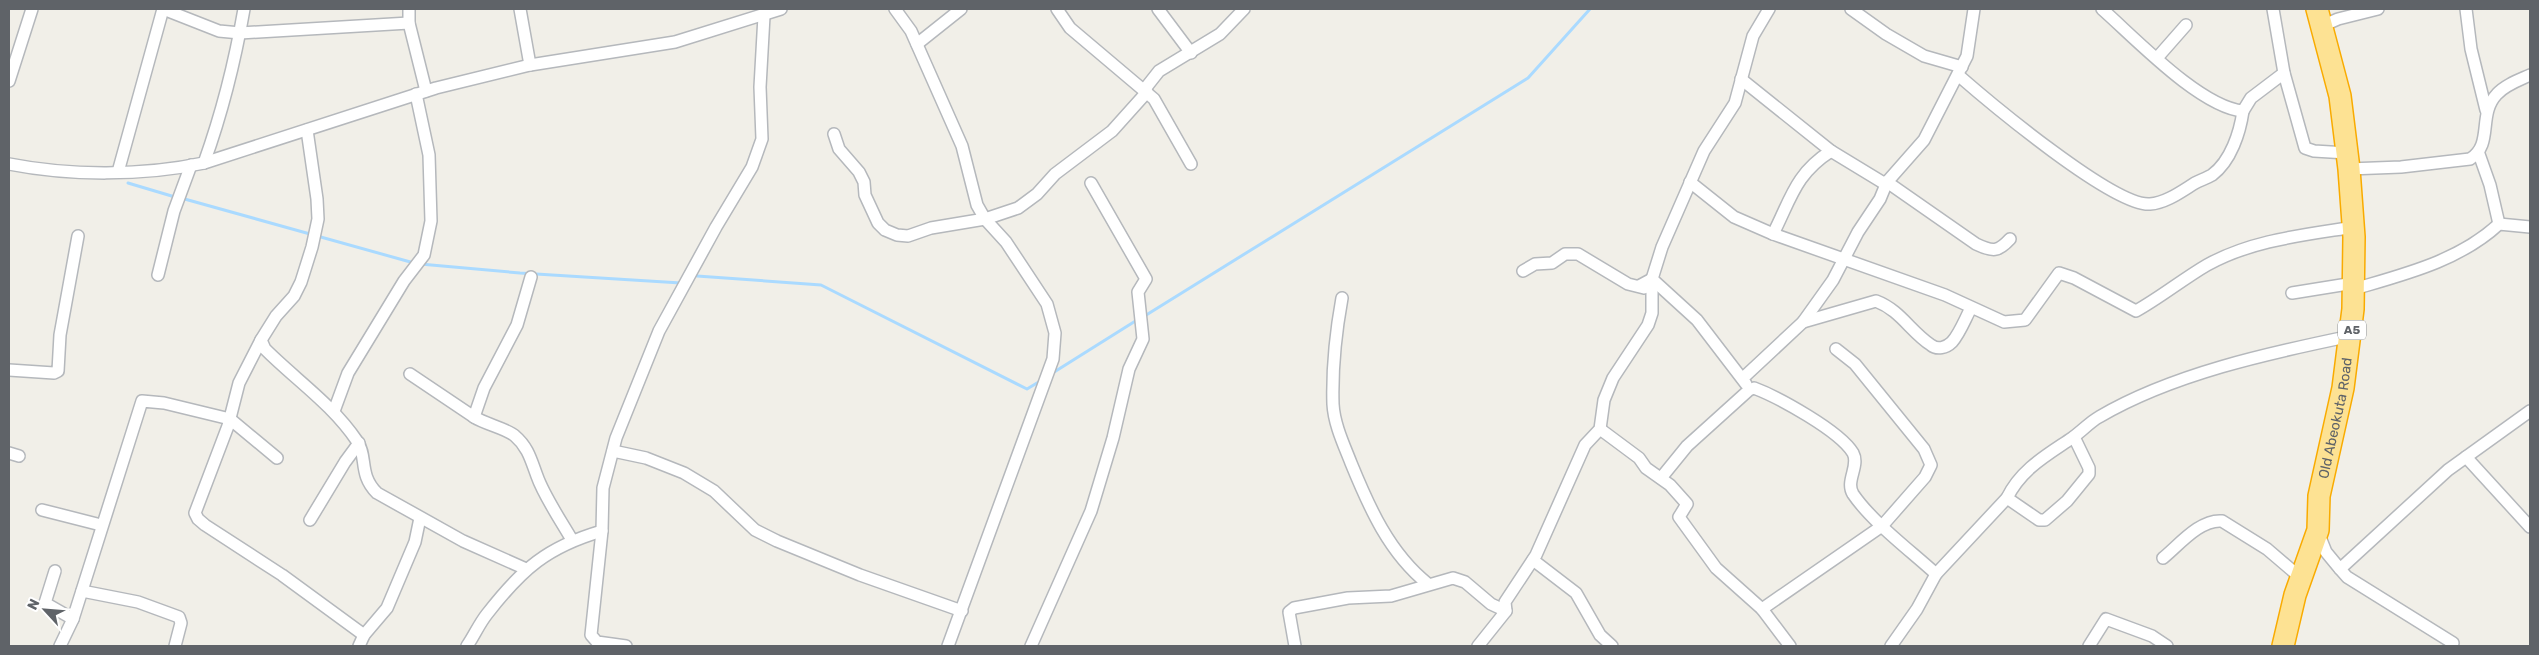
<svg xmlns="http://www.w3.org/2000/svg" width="2539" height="655" viewBox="0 0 2539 655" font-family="Rubik,sans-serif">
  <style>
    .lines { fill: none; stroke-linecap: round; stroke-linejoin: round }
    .stream { stroke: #aadaff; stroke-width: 3 }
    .street-casing { stroke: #b5b8bc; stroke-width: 14 }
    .highway-casing { stroke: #f9ab00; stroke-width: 24 }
    .street { stroke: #fff; stroke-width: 11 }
    .highway { stroke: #fde293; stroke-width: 21 }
    .labels { text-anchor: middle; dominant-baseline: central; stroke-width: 4; stroke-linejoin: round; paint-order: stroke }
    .shield { fill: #fff; stroke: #8f9295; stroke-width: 1 }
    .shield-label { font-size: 12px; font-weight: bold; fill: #5f6368 }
    .street-label { font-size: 14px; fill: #5f6368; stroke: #fff }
  </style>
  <rect width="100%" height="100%" fill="#f1efe8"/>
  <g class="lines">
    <g class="stream">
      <polyline points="128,183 175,197"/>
      <polyline points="181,198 414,263"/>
      <polyline points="420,264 520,273 681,283"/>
      <polyline points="697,276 821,285 1027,389 1042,380"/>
      <polyline points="1143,317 1528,78 1590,9"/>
      <polyline points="1051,374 1137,320"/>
    </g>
    <g class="street-casing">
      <g id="street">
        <polyline points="163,9 219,31 240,33 409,23"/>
        <polyline points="409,9 409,23 426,91"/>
        <polyline points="520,9 530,65"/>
        <polyline points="895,9 911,31 962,146 977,205 985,219 1006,242 1047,304 1055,333 1053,359 948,646"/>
        <polyline points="1057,9 1070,28 1154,99 1191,164"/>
        <polyline points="1158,9 1191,53"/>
        <polyline points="1851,9 1886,34 1924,56 1962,67"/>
        <path d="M2102,9c33,29 98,98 141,102l8,-13 33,-25"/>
        <polyline points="2273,9 2284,73 2305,148 2314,151 2347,153"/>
        <polyline points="2466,9 2471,49 2486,110"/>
        <polyline points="2322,26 2338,19 2378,9"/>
        <polyline points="917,44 961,9"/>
        <polyline points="2157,58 2186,25"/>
        <path d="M1958,75c31,27 156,132 192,129 16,-1 32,-13 45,-21 6,-3 12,-5 17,-8 19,-14 28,-43 31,-64"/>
        <path d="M1741,79l90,72 51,31h5l89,62c17,8 22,8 34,-5"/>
        <polyline points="9,81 32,9"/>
        <polyline points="1144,90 1159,71 1220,34 1244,9"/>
        <path d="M307,130l10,69 1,20 -6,28 -11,35 -7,14 -18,20 -15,24 4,9c31,31 67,55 92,92 11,16 1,33 20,52l86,48 63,28"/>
        <polyline points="834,134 839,149 859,172 864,182 865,195 878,223 885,230 897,235 908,236 931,228 985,219 1018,208 1037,194 1055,174 1112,131 1147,92"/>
        <polyline points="2479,154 2490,185 2499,224"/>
        <path d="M204,163c18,-50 31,-102 40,-154"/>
        <path d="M9,164c61,12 134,12 195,-1l232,-75 94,-23 145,-23 106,-33"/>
        <path d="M2349,169l52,-2 69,-8c24,-15 7,-44 27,-65 8,-9 22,-14 33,-19"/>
        <polyline points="118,172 163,9"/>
        <path d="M1690,182l44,35 39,17 172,61 59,27 21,-2 34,-47 15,5 62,33c25,-14 47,-32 71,-46 45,-25 97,-30 147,-38"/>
        <path d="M1773,234c18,-35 22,-60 58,-83"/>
        <polyline points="1523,271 1535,264 1552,263 1565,254 1578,254 1628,284 1644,288"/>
        <polyline points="158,275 174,211 191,165"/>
        <path d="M531,277l-14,48 -33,63 -10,29c11,7 34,12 41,19 13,11 16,24 22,40 7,20 24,45 35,64"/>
        <polyline points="1639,286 1652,279 1697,320 1746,384"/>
        <path d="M2354,289c51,-15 105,-28 145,-65l31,3"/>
        <polyline points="2292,293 2354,283"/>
        <path d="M1342,298c-6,33 -10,72 -9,106 1,20 11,41 18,59 18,44 38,90 77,121"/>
        <path d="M1803,322l73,-21c24,9 35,31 55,44 6,5 15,3 21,-3 8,-9 13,-23 19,-34"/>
        <polyline points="261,340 239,383 228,426 195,513 198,519 205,525 282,575 364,635"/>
        <polyline points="9,370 54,373 58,371 60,335 78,236"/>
        <polyline points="410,374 474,417"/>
        <polyline points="1743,378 1803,322 1833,280 1858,232 1880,199 1887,182 1924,140 1967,56 1974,9"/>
        <polyline points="334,411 348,373 404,281 424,255 431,221 429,155 416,94"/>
        <polyline points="1600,429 1639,458 1646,468 1670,485 1687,504 1679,517 1716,568 1762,609 1790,646"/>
        <polyline points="613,451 646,458 684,473 714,491 755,530 777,541 860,575 962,611"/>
        <polyline points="9,453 19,456"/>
        <polyline points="2466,457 2530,527"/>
        <path d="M1661,478l26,-32 62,-56 5,-2c24,9 86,43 99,65 7,13 -8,28 0,41 19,28 58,57 83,80"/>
        <polyline points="2007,498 2039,520 2045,520 2067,501 2089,474 2089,468 2074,437"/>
        <polyline points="42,510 101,525"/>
        <polyline points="310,520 345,462 359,443"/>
        <polyline points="2318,532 2326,552 2340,569 2448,470 2530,411"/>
        <path d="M2163,558c16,-13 37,-39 59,-37l45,28 34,29"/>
        <polyline points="1533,560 1576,593 1600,635 1612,646"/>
        <polyline points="2340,569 2347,577 2453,643"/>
        <polyline points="55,571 45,603 73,619"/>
        <polyline points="82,591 138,602 179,617 181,623 175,646"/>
        <polyline points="1762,609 1882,526 1925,477 1931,465 1924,449 1855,364 1836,349"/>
        <polyline points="60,646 73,619 142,401 164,403 230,419 277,458"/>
        <polyline points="359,646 364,635 387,608 415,542 420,518"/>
        <path d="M467,646c7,-10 12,-22 20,-32 35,-45 60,-67 115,-83"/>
        <polyline points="626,646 597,642 591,635 602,531 603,488 616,438 659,331 716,227 752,167 762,139 760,87 764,16"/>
        <polyline points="1031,646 1091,511 1113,438 1129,369 1143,339 1138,292 1146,279 1091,183"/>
        <polyline points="1295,646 1289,612 1294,608 1348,598 1391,596 1453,578 1465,582 1491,604 1506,611"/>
        <polyline points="1478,646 1506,611 1505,602 1536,555 1585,445 1600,429 1604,400 1613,378 1648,325 1652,313 1652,279 1662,247 1704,151 1735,103 1753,36 1769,9"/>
        <path d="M1891,646l26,-37 19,-35 71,-76c14,-29 40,-43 65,-60 10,-7 18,-16 27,-21 73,-43 170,-64 252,-81"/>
        <polyline points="2089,646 2106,619 2152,636 2167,646"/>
      </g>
    </g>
    <g class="highway-casing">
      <g id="highway">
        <path id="s1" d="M2283,646l12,-51 23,-65 1,-34 24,-108 10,-79 1,-72 -5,-68 -9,-73 -23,-87"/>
      </g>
    </g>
    <use href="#street" class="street"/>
    <use href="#highway" class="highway"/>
  </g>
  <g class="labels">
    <rect class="shield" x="2338" y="320.5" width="28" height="19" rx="4"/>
    <g class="shield-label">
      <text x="2352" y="330">A5</text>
    </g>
    <g class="street-label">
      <text stroke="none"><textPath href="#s1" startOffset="235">Old Abeokuta Road</textPath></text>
    </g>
  </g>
  <rect width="2539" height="655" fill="none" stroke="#5f6368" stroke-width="20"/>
  <g transform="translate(45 610) rotate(296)" stroke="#ffffff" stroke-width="4" paint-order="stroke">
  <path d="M0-4L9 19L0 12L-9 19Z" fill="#5f6368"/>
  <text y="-8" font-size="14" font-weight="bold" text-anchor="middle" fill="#5f6368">N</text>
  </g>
</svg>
